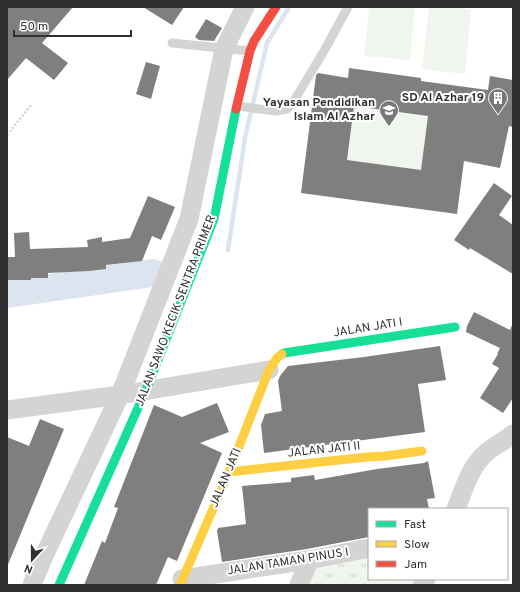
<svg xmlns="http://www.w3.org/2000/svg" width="520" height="592" viewBox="0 0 520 592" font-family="Overpass,sans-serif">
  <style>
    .grass { fill: #f0f5ed }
    .park { fill: url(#park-tufts) }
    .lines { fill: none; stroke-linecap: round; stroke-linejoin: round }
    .stream { stroke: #dce4f0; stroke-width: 4.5 }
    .river { stroke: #dce4f0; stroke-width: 28 }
    .building { fill: #7f7f7f; fill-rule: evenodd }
    .path { stroke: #d4d4d4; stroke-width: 2.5; stroke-dasharray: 2 2; stroke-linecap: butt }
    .lane { stroke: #d4d4d4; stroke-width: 9 }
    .street { stroke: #d4d4d4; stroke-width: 19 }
    .fast { stroke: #16e098; stroke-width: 9 }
    .slow { stroke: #ffcf43; stroke-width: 9 }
    .jam { stroke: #f24e42; stroke-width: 9 }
    .labels { text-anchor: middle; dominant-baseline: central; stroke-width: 4; stroke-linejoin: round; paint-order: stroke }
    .poi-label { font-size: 12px; font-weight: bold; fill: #303030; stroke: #fff; text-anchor: end }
    .street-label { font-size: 12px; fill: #303030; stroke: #fff }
  </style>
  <defs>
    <pattern id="park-tufts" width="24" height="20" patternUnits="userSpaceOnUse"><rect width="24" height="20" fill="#f0f5ed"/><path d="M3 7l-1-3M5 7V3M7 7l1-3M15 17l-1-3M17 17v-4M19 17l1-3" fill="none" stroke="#ced2cc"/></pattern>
  </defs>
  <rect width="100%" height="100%" fill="#fff"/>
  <g class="grass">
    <polygon points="369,7 415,7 410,60 364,56"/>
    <polygon points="429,7 450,7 471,9 465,74 422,69"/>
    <polygon points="354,106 428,116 421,170 347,160"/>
  </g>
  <polygon class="park" points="369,550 369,579 420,579 417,585 302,585 309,562"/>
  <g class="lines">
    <polyline class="stream" points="228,250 245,138 267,43 289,7"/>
    <polyline class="river" points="7,294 153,273"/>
  </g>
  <g class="building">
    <polygon points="7,7 73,7 42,43 68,63 54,80 26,58 7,80"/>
    <polygon points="143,7 184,7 172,25"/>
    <polygon points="206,19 222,28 214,41 199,40 195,37"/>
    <polygon points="146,62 160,66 151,99 136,94"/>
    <path d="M349,68l72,10v3l67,9 2,-14 23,4v47l-4,-1 -9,42 -36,-7 -7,53 -156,-21 15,-118 2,-2 30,5zM354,106l74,10 -7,54 -74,-10z"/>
    <polygon points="494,183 512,196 499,215 513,225 513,274 470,248 469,250 454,240"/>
    <polygon points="148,196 175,207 161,240 152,236 142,261 106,265 106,269 89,271 48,273 48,278 31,278 31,280 7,280 7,257 15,257 14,233 29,232 30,249 88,247 87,240 102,237 102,242 130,238"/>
    <polygon points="474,312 510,330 513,323 513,398 503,413 480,398 499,368 492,364 498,354 497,354 500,348 466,332 467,326"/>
    <polygon points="440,346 446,380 418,384 425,432 264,453 261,425 265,414 282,411 278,381 280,376 288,366 364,357"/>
    <polygon points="217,403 229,432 200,443 222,453 177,561 168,557 156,585 84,585 102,541 105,543 118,508 114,507 154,405 182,417"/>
    <polygon points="40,419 64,429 7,567 7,437 29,446"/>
    <polygon points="428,461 435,498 427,499 429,509 369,509 369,537 307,549 222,562 217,531 218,528 246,524 242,486 291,482 291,478 314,475 315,480 377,469 424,463"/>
  </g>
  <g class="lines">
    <polyline class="path" points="7,135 32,104"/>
    <g class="lane">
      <polyline points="172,43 250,51"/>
      <polyline points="237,106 276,111 287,109 292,104 324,51 348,7"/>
    </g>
    <g class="street">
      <polyline points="7,410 120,395 269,370"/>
      <path d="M456,509c8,-20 14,-43 31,-57 8,-7 18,-11 26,-18"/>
      <polyline points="182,579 309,560 369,548"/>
      <polyline points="32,585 43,558 120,395 189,219 224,49 245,7"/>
      <polyline points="299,585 309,560"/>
      <polyline points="423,585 426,579"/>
    </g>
    <g class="fast">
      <polyline points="282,354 284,353 455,327"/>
      <polyline points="59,585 146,390 214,219 236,109"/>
    </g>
    <g class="slow">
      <polyline points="229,472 367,457 385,456 422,451"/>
      <polyline points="180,585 229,472 269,370 277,358 282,354"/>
    </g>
    <polyline class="jam" points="236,109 250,51 254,41 276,7"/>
  </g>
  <defs>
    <g id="building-pin" transform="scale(1)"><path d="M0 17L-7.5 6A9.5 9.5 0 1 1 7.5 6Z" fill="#787878" stroke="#fff"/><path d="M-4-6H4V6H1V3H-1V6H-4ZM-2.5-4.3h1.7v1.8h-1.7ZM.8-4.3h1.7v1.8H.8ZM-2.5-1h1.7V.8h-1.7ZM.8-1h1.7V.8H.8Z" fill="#fff"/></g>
    <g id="school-pin" transform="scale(1)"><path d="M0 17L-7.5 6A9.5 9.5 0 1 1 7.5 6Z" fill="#787878" stroke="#fff"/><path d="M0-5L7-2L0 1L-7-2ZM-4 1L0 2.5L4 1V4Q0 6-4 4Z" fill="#fff"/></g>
  </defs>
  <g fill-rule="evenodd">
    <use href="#building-pin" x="498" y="98"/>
    <use href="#school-pin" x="389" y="110"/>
  </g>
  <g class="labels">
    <g class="poi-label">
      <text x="484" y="98">SD Al Azhar 19</text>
      <text x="375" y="103">Yayasan Pendidikan<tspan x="375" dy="14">Islam Al Azhar</tspan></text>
    </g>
    <g class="street-label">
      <text transform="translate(176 311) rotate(-69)">JALAN SAWO KECIK SENTRA PRIMER</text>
      <text transform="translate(368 328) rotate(-9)">JALAN JATI I</text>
      <text transform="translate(324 450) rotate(-6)">JALAN JATI II</text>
      <text transform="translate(226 478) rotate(-67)">JALAN JATI</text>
      <text transform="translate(288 562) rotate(-9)">JALAN TAMAN PINUS I</text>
    </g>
  </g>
  <rect width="520" height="592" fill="none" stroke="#303030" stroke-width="16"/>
  <rect x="368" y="508" width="140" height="72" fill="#ffffff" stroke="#acacac"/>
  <rect x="376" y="521" width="20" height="6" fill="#16e098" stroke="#acacac"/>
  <text x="404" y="528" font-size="12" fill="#303030">Fast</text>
  <rect x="376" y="541" width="20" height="6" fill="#ffcf43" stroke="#acacac"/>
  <text x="404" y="548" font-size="12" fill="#303030">Slow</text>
  <rect x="376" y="561" width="20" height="6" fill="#f24e42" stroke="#acacac"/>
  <text x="404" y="568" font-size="12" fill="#303030">Jam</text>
  <g transform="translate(32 560) rotate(201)" stroke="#ffffff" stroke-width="3" paint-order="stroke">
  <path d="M0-3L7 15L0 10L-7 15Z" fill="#303030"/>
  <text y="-6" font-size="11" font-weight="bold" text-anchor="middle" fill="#303030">N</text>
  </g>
  <path d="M14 30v6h117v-6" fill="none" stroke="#303030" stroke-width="2"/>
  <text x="20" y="30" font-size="12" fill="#303030" stroke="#ffffff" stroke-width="3" paint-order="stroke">50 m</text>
</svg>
